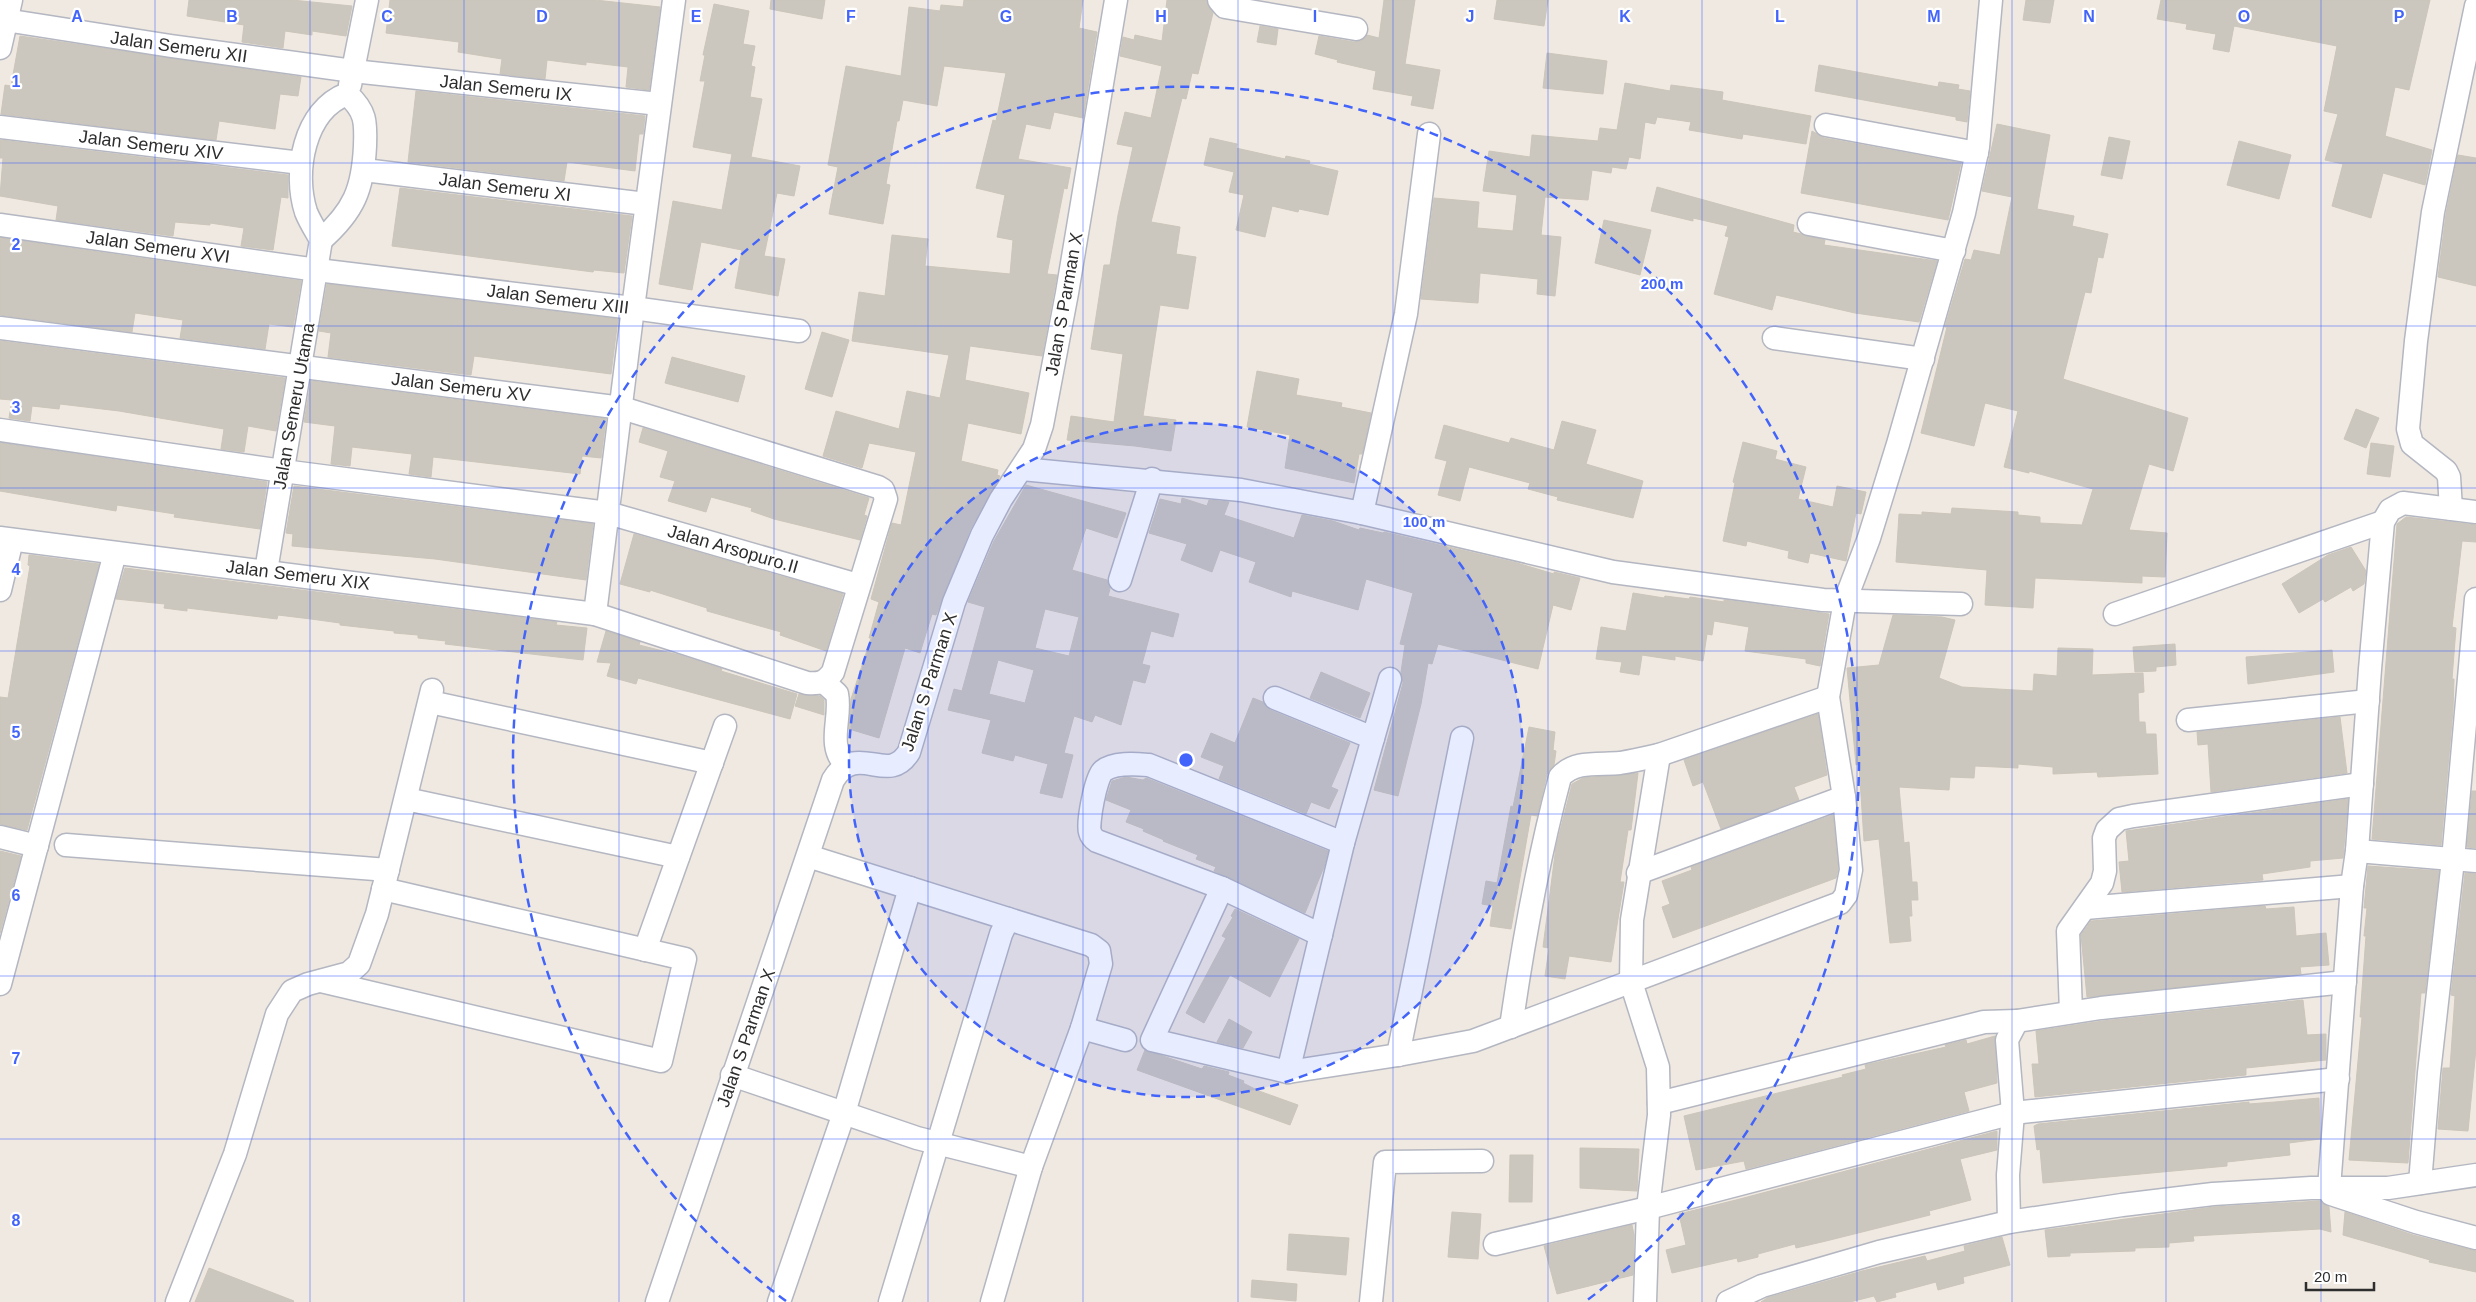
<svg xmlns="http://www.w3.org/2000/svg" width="2476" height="1302" viewBox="0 0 2476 1302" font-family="Arial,sans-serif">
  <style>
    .building { fill: #cbc7bf; stroke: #cbc5ba; fill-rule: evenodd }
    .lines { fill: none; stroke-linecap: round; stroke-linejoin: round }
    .street-casing { stroke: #b4b7c1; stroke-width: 25 }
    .street { stroke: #fff; stroke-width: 22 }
    .grid { fill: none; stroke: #4264fb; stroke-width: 1; stroke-opacity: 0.55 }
    .ring { fill: none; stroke: #4264fb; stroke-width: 2.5; stroke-dasharray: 9 6 }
    .labels { text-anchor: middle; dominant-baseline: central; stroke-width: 4.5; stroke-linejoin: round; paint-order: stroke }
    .street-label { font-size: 18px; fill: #2e2e2e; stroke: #fff }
    .grid-label { font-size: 16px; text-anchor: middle; font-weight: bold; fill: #4264fb; stroke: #fff; stroke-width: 4.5; stroke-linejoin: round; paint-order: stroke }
    .centre { fill: #4264fb; stroke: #fff; stroke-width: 2.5 }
    .ring-label { font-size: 15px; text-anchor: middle; font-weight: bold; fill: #4264fb; stroke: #fff; stroke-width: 4.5; stroke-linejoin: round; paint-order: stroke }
  </style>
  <rect width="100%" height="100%" fill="#efe9e1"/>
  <g class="building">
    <polygon points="189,0 292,0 352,6 346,36 312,31 312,35 285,31 283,48 242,42 244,25 187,16"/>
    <polygon points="390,0 595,0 660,7 649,90 626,87 628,67 586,62 586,65 547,60 545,79 500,74 502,59 458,52 459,42 386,33"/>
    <polygon points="771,0 825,0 822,19 770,9"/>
    <polygon points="964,0 1083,0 1079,28 1097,32 1083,118 1054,112 1050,129 1026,124 1018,159 1071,168 1067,189 1064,188 1047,274 1057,275 1042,356 970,346 965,380 1029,393 1021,434 968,423 961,461 998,470 997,475 1000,476 970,530 936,615 932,614 920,653 905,648 879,738 849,729 851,699 871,638 869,638 879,602 871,599 892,523 901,525 916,452 869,443 862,468 823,456 836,411 899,429 907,391 940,398 949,355 852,341 859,292 885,296 892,235 928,239 925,266 1010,274 1013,240 997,237 1005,195 976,188 993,120 996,121 1006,73 944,66 937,106 903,100 899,121 897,121 886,184 890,185 883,224 829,214 838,167 828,165 846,66 901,76 909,7 940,11 941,5 963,7"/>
    <polygon points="1167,0 1206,0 1213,13 1198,74 1192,73 1186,99 1182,98 1151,222 1180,227 1176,254 1196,257 1188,309 1160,305 1143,416 1176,420 1171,451 1135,446 1067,440 1071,416 1114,422 1123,354 1091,349 1104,265 1110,265 1118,215 1133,147 1117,144 1125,112 1151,118 1162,66 1120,56 1123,37 1134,40 1135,35 1162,41"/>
    <polygon points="1384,0 1415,0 1405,64 1440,70 1433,109 1411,105 1413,96 1373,89 1376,71 1337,62 1338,60 1315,54 1319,36 1354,42 1361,41 1367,35 1379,38"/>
    <polygon points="1497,0 1548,0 1544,26 1494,19"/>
    <polygon points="2026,0 2054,0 2050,23 2023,20"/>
    <polygon points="2161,0 2430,0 2409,90 2395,87 2385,136 2432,150 2425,185 2383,173 2371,218 2332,206 2343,164 2325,160 2338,114 2324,111 2337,46 2234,26 2229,52 2213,49 2216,34 2186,29 2187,24 2157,19"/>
    <polygon points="714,4 749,11 743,44 755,46 751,66 755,67 750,97 762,99 751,157 800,166 794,196 777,193 764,256 785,259 778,296 735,288 742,250 701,242 692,290 659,284 673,201 722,210 732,154 693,147 705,81 700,81 705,55 703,55"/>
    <polygon points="1260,26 1278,29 1276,45 1257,42"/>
    <polygon points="20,36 301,77 298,96 280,94 275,129 219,121 216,140 1,114 5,85 11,86"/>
    <polygon points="1547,53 1607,61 1603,94 1543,88"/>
    <polygon points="1819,65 1938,87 1939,82 1959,85 1958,89 1970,91 1967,122 1956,120 1956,117 1815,91"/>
    <polygon points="1625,83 1670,91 1671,85 1723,92 1722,100 1811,116 1806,144 1743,134 1742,139 1689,130 1691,122 1657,117 1655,124 1645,122 1640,159 1629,157 1626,169 1612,167 1611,173 1592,170 1588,200 1545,197 1541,235 1561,237 1555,296 1537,294 1538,279 1480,273 1478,303 1421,299 1434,198 1479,202 1477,228 1513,231 1517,195 1483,191 1489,151 1530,157 1532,135 1598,141 1600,128 1617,130"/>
    <polygon points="416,91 645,116 643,134 639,134 635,171 567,162 564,181 408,162"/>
    <polygon points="1997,124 2050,135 2037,209 2074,216 2072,226 2108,234 2103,258 2098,257 2091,293 2085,292 2063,379 2188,418 2173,471 2149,464 2129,530 2167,533 2165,577 2142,576 2142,583 2035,578 2033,608 1985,605 1987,570 1896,562 1899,514 1922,515 1922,512 1951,514 1952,508 2018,512 2018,515 2040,517 2040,523 2082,525 2093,489 2029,471 2029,473 2004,467 2018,411 1985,403 1974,446 1921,433 1947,327 1945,327 1965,259 1971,260 1974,250 2000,255 2012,197 1982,191"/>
    <polygon points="1812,131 1824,138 1961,163 1948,220 1801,193"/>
    <polygon points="2109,137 2130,141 2122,179 2101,175"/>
    <polygon points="1210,138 1237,144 1236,148 1285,159 1286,156 1310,161 1309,164 1338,171 1328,215 1299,209 1298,212 1272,206 1265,237 1236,230 1244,195 1229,192 1234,172 1204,165"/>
    <polygon points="0,140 288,175 288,198 281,197 273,250 241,246 244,228 210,223 210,225 175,222 173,236 56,220 58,206 0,196 3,158 0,158"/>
    <polygon points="2239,141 2291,155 2279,199 2227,185"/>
    <polygon points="2458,155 2476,158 2476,286 2438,277 2446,214"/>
    <polygon points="1657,187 1794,225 1793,232 1825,240 1824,245 1937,261 1919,322 1855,313 1776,295 1772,310 1714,294 1729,237 1725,236 1728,226 1693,218 1693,221 1651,211"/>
    <polygon points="400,188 632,216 624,273 594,270 593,272 392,246"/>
    <polygon points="1604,220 1651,230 1640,275 1595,263"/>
    <polygon points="0,238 301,281 293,327 269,324 265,349 180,338 183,320 135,313 132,332 0,315"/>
    <polygon points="327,284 618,319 611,374 474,356 471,375 328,357 331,333 319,331"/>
    <polygon points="822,332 849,340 832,397 805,389"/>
    <polygon points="0,341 285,378 276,431 248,426 244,452 221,449 224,429 119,411 60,404 59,409 32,406 30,421 9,418 12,400 0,399"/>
    <polygon points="672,357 745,376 738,402 665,383"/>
    <polygon points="1257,371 1299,379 1296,395 1342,403 1341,407 1371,413 1362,454 1359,454 1354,483 1285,468 1290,435 1247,427"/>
    <polygon points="311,381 606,419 601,458 582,456 580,474 433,457 431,477 409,474 412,454 352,447 350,466 331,464 335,426 304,422"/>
    <polygon points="2356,409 2379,418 2366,448 2344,439"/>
    <polygon points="1562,421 1596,430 1586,464 1643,481 1633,518 1557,500 1558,497 1528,489 1530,483 1469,467 1460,501 1438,495 1447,461 1435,458 1444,425 1509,443 1511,438 1554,450"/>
    <polygon points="643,428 869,498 864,515 867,516 860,540 774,519 751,511 752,508 711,497 706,512 668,501 675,481 660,477 668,451 639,442"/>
    <polygon points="1743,442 1777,451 1775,459 1806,467 1798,499 1833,507 1837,486 1866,492 1861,514 1856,513 1846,561 1810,553 1808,563 1788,558 1789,551 1747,541 1746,546 1723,541 1735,483 1733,482"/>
    <polygon points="0,443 267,482 260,529 174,517 175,514 117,505 116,511 0,491"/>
    <polygon points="2371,443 2394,446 2390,477 2367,474"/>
    <path d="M1026,485l100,28 -9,25 -31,-10 -14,42 35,10 3,9 -2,7 71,18 -6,23 -22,-6 -9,33 8,2 -5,17 -12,-3 -12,45 -26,-10 -3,7 -18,-6 -10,37 9,2 -11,43 -22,-5 8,-29 -33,-9 -2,6 -31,-8 9,-33 -43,-10 6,-21 8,2 23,-84 -17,-5 26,-61zM1045,609l34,8 -10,39 -34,-8zM998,660l36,10 -9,33 -36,-9z"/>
    <polygon points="294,486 593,524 586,580 435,559 292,546 293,534 286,533"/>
    <polygon points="1182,498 1207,506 1209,500 1229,502 1224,515 1294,538 1302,515 1333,521 1359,530 1360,528 1383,533 1384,532 1517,563 1554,574 1554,572 1580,578 1571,610 1553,605 1538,669 1438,644 1432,664 1428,663 1421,704 1398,796 1374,790 1403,683 1401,672 1405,645 1400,644 1413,593 1366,579 1358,610 1292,591 1291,597 1249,582 1256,562 1220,550 1212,572 1181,560 1187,544 1149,533 1160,499 1181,504"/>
    <polygon points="2406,517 2476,525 2476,542 2462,541 2452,627 2456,628 2452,679 2454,679 2453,710 2441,845 2372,839 2397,524"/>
    <polygon points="634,534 843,594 826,651 780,635 781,632 707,611 707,608 650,590 650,592 620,584"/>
    <polygon points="2351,547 2366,571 2364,584 2353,591 2351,587 2325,602 2323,599 2299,613 2282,584 2328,555"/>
    <polygon points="29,555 99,564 27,830 0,824 0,697 8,698 30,566 28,565"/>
    <polygon points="125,568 557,622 556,625 587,628 583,660 445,644 446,641 418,638 418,635 394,633 394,631 340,625 340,623 311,619 278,615 277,619 187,608 187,611 164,608 165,604 116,599"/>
    <polygon points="1633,593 1664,598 1665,596 1689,599 1690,597 1724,602 1724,600 1829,614 1820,666 1806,663 1806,659 1745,651 1749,627 1714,621 1712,635 1707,634 1703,661 1675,656 1675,660 1642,655 1639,675 1620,672 1622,662 1596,659 1601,627 1626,631"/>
    <polygon points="1893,615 1942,617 1955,620 1939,678 1962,687 2033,691 2034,674 2057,676 2058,648 2093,649 2092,675 2143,673 2144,692 2138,693 2139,722 2145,722 2146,734 2156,734 2158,774 2098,777 2097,772 2053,774 2053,767 2018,764 2018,768 1975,766 1974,778 1950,777 1949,790 1899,787 1904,843 1909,842 1912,882 1917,882 1918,900 1911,900 1912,916 1909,916 1911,941 1890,943 1879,839 1864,841 1859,764 1856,765 1847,668 1879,665"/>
    <polygon points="606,631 640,642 639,645 679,655 722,669 721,671 797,694 790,719 638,678 636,684 607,676 611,663 597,662"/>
    <polygon points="2175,644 2176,665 2156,667 2156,671 2135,672 2133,647"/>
    <polygon points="2332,650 2334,672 2248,684 2246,657"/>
    <polygon points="1321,672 1370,693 1360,718 1310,698"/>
    <polygon points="799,694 820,696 824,700 824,715 795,706"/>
    <polygon points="1253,698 1263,702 1270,710 1350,743 1331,787 1338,790 1329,809 1311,802 1306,814 1219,779 1224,766 1201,757 1211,733 1235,743"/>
    <polygon points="1818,714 1827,775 1794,787 1799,800 1721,829 1703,782 1693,786 1684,760"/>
    <polygon points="2340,717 2347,773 2211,792 2208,744 2198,745 2197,732"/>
    <polygon points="1529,727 1555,732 1553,750 1556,751 1554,765 1547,774 1537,816 1531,815 1511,929 1490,926 1493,906 1482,904 1486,881 1497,883 1511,806 1513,807"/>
    <polygon points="1638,773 1631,830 1628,830 1620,882 1624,882 1611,962 1569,956 1565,979 1545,976 1549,948 1543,947 1556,847 1572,784 1583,778"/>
    <polygon points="1126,777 1143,780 1146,778 1328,851 1324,867 1305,913 1214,871 1216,867 1196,859 1198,855 1163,841 1164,840 1143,831 1144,829 1126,822 1131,810 1106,800 1112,781"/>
    <polygon points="2472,791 2476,791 2476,848 2467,847"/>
    <polygon points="2348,799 2343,858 2310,861 2310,867 2262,874 2263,880 2122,892 2119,862 2129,861 2126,831"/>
    <polygon points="1833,815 1838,869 1836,878 1673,938 1662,907 1670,904 1662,881 1692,870 1691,867"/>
    <polygon points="0,851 21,856 0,933"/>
    <polygon points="2368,866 2439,871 2425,993 2421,993 2408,1163 2349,1160 2362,1017 2360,1017 2366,936 2364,936 2367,908 2364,908"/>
    <polygon points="2465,873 2476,874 2476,1049 2468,1131 2438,1129 2443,1068 2450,1068 2455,996 2451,995"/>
    <polygon points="2265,906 2266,909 2294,907 2296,936 2326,933 2329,965 2300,967 2301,974 2087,997 2081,935 2091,921"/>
    <polygon points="1235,909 1299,939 1270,997 1230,975 1204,1023 1186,1013 1226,938 1222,936 1233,917 1231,916"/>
    <polygon points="2303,1000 2307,1035 2326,1034 2326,1060 2246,1068 2246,1075 2035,1097 2032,1064 2039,1064 2036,1031 2103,1021"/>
    <polygon points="1229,1019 1252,1032 1243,1048 1217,1042"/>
    <polygon points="1995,1036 1997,1083 1964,1092 1969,1111 1746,1169 1744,1161 1696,1170 1684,1116 1843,1077 1842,1075 1866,1069 1865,1065 1946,1047 1945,1045 1966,1040 1967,1044"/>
    <polygon points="1145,1050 1202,1069 1204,1066 1229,1072 1228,1075 1244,1081 1243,1083 1259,1091 1298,1105 1290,1125 1137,1070"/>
    <polygon points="2319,1098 2320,1139 2289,1143 2290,1155 2227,1162 2227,1166 2043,1183 2040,1149 2037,1150 2034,1126 2038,1124 2249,1102 2249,1104 2275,1102"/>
    <polygon points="1997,1131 1997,1150 1960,1159 1971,1200 1929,1211 1930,1215 1826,1241 1796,1248 1795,1244 1758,1254 1758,1257 1738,1262 1737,1258 1672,1273 1666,1250 1686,1245 1679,1214 1736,1200"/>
    <polygon points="1580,1148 1639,1149 1637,1191 1580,1188"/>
    <polygon points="1510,1155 1533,1155 1532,1202 1509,1202"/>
    <polygon points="2320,1201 2329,1207 2331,1232 2320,1229 2193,1236 2194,1241 2169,1243 2169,1247 2135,1248 2135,1251 2070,1253 2070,1256 2048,1257 2045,1230 2214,1207"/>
    <polygon points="1452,1212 1481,1214 1478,1259 1448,1257"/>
    <polygon points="2345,1212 2413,1235 2476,1251 2476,1272 2429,1262 2430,1260 2343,1235"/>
    <polygon points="1632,1225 1634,1235 1633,1275 1557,1294 1544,1246"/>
    <polygon points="1289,1234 1349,1238 1346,1275 1287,1270"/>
    <polygon points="2002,1237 2010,1265 1963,1277 1964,1283 1938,1290 1936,1282 1895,1293 1896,1297 1877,1302 1874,1296 1850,1302 1761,1302 1767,1298 1862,1271 1925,1256 1927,1261 1965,1251 1964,1246"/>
    <polygon points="209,1268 294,1301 293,1302 195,1302"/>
    <polygon points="1252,1280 1297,1284 1296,1301 1251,1297"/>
  </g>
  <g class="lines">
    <g class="street-casing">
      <g id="street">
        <polyline points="1219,0 1225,7 1356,29"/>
        <polyline points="5,20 171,46 353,71 659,104"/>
        <polyline points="0,48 11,0"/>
        <polyline points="350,85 367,0"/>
        <path d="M347,94c19,17 19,28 18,52 -2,43 -11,65 -44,94 -5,-9 -11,-18 -15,-28 -13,-40 -2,-102 41,-118z"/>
        <polyline points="1826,125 1977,153"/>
        <polyline points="0,127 301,163"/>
        <polyline points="364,170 646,204"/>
        <polyline points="1809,224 1954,251"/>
        <polyline points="0,225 317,270 633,308 799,331"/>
        <path d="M0,328l622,80 256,79 5,3 3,9 -53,173c-8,11 -14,12 -26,11l-212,-69 -595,-76"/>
        <polyline points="1774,338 1923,359"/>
        <polyline points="0,430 283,471 608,513 858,585"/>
        <polyline points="1022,469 1241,490 1362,513 1613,572 1823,600 1961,604"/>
        <polyline points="2451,509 2449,477 2446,471 2412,444 2408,429 2416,341 2433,212 2476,6"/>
        <polyline points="1362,513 1406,314 1429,134"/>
        <polyline points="266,571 321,240"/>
        <polyline points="1120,580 1152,479"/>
        <polyline points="0,590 12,540"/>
        <polyline points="595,614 633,308 674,0"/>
        <polyline points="2115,614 2383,522"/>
        <path d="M824,682l13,12c5,24 -11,51 9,71"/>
        <polyline points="1275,698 1373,738"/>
        <polyline points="430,702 712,763"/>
        <polyline points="2188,720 2368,701"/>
        <polyline points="406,799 678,857"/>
        <polyline points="0,837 37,846"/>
        <polyline points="66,845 388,870"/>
        <polyline points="2357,851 2476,861"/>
        <polyline points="808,856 1091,945 1099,951 1101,964 1082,1028 1031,1167 992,1302"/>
        <polyline points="1638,873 1844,797"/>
        <polyline points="1222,888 1152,1040 1288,1072 1398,1055 1473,1041 1840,903 1846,895 1851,870 1844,797 1828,697 1845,601 1869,538 1898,444 1964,213 1978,147 1991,0"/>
        <polyline points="2085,908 2352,886"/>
        <path d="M1321,935l-99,-47 -125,-47c-3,-2 -6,-5 -7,-9 -3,-8 6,-56 13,-61 11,-9 33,-7 46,-6l194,78"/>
        <polyline points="645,950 725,726"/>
        <polyline points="321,981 661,1061 685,959 383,889"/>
        <polyline points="0,984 115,553"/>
        <polyline points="2071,1012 2068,931 2102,883 2105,871 2104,838 2107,830 2119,819 2133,816 2362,784"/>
        <path d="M1511,1027c12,-84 27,-168 49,-250 15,-17 39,-12 60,-14 13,-2 26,-5 39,-8l169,-58"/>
        <polyline points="1082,1028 1125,1040"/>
        <polyline points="1398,1055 1462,738"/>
        <polyline points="1288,1072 1343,843 1390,679"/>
        <polyline points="732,1075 917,1138 1031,1167"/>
        <polyline points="1659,1103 1984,1022 2017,1021"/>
        <polyline points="2420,1183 2429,1073 2453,860 2476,599"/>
        <polyline points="2329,1188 2352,886 2357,851 2370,669 2383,522 2390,510 2403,503 2476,512"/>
        <polyline points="2331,1194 2416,1222 2476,1238"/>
        <polyline points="2009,1222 2008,1175 2013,1113 2007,1040 2017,1021 2101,1008 2345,982"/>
        <polyline points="1495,1244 1648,1208 2013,1113 2338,1079"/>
        <polyline points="177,1302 235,1154 277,1014 292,991 308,984 349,973 359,964 377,914 432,690"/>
        <path d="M657,1302l176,-522c24,-40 55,7 76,-28l45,-150 28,-67 19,-36 33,-50 8,-24 25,-132 49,-293"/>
        <polyline points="779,1302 844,1113 910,888"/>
        <polyline points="890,1302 1001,934 1008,919"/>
        <polyline points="1371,1302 1385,1162 1482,1161"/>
        <polyline points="1645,1302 1648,1208 1659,1115 1658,1067 1631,982 1632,920 1659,755"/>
        <polyline points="1728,1302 1762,1286 1879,1252 2009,1222 2122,1205 2213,1194 2311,1188 2388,1188 2476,1175"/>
      </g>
    </g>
    <use href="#street" class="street"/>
  </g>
  <path class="grid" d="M155,0v1302M310,0v1302M464,0v1302M619,0v1302M774,0v1302M928,0v1302M1083,0v1302M1238,0v1302M1393,0v1302M1548,0v1302M1702,0v1302M1857,0v1302M2012,0v1302M2166,0v1302M2321,0v1302M0,163h2476M0,326h2476M0,488h2476M0,651h2476M0,814h2476M0,976h2476M0,1139h2476"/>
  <circle cx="1186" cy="760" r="337" fill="#4264fb" fill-opacity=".12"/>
  <g class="ring">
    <circle cx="1186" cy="760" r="337"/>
    <path d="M786 1301A673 673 0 1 1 1586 1301"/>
  </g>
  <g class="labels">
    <g class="street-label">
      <text transform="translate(179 47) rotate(8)">Jalan Semeru XII</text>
      <text transform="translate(506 88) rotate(6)">Jalan Semeru IX</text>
      <text transform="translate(151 145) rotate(7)">Jalan Semeru XIV</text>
      <text transform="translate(505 187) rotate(7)">Jalan Semeru XI</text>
      <text transform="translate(158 247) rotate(8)">Jalan Semeru XVI</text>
      <text transform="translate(558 299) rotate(7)">Jalan Semeru XIII</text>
      <text transform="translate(1064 304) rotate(-80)">Jalan S Parman X</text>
      <text transform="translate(461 387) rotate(7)">Jalan Semeru XV</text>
      <text transform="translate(294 406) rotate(-80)">Jalan Semeru Utama</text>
      <text transform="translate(733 549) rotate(16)">Jalan Arsopuro.II</text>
      <text transform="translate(298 575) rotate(7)">Jalan Semeru XIX</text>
      <text transform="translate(929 682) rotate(-72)">Jalan S Parman X</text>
      <text transform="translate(746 1038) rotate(-71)">Jalan S Parman X</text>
    </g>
  </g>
  <g class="grid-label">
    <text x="77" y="22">A</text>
    <text x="232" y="22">B</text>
    <text x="387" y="22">C</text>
    <text x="542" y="22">D</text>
    <text x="696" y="22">E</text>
    <text x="851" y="22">F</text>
    <text x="1006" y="22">G</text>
    <text x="1161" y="22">H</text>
    <text x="1315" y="22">I</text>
    <text x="1470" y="22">J</text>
    <text x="1625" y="22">K</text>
    <text x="1780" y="22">L</text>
    <text x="1934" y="22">M</text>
    <text x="2089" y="22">N</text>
    <text x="2244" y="22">O</text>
    <text x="2399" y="22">P</text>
    <text x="16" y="87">1</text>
    <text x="16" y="250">2</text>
    <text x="16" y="413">3</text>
    <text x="16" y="575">4</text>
    <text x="16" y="738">5</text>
    <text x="16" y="901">6</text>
    <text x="16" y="1064">7</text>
    <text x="16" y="1226">8</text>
  </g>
  <circle cx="1186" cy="760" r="8" class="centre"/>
  <g class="ring-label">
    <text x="1662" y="289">200 m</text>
    <text x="1424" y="527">100 m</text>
  </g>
  <path d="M2306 1282v8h68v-8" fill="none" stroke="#2e2e2e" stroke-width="2.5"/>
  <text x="2314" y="1282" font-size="15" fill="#2e2e2e" stroke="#ffffff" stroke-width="4" paint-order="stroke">20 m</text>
</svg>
